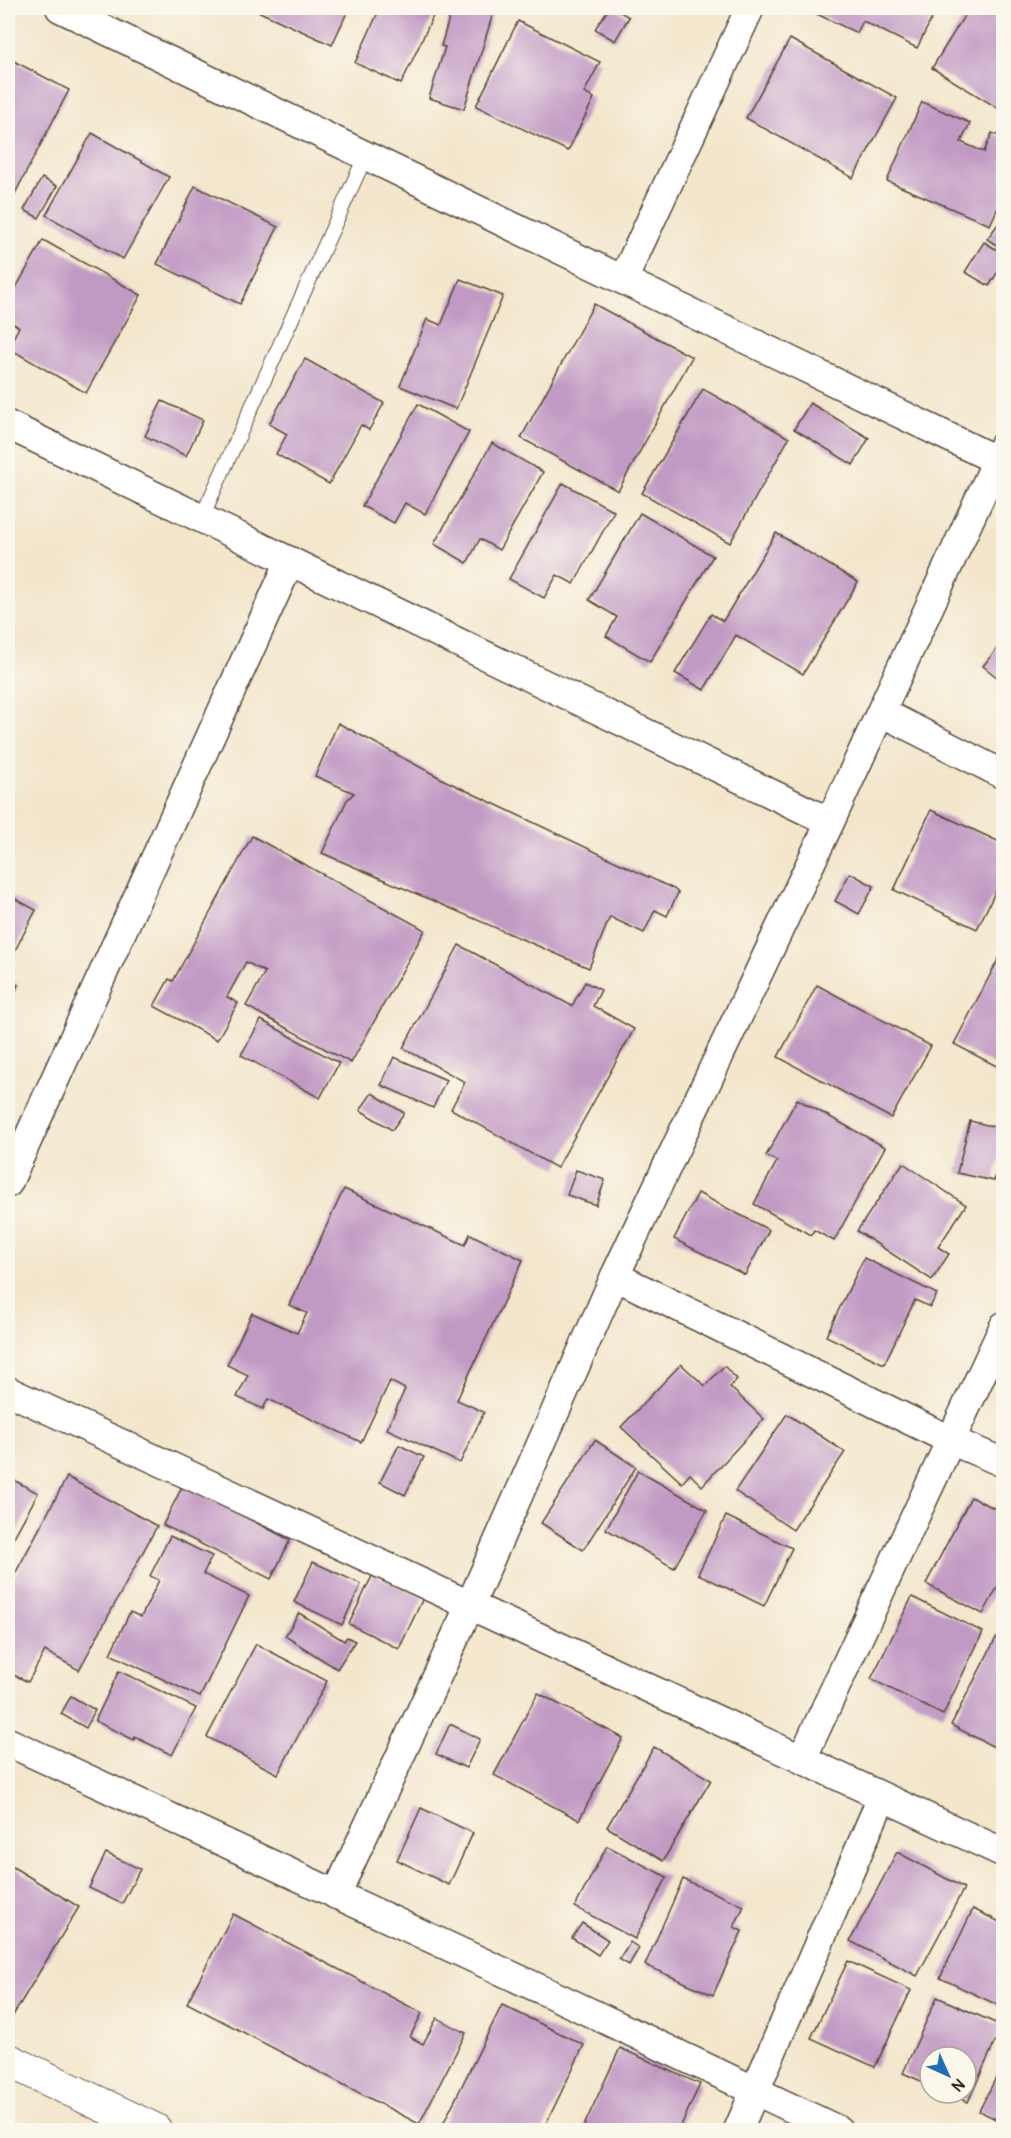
<svg xmlns="http://www.w3.org/2000/svg" width="1011" height="2138" viewBox="0 0 1011 2138" font-family="Pangolin,sans-serif">
  <style>
    .building { fill: #c19ac4 }
    .lines { fill: none; stroke-linecap: round; stroke-linejoin: round }
    .service-casing { stroke: #574638; stroke-width: 16 }
    .minor-casing { stroke: #574638; stroke-width: 31 }
    .secondary-casing { stroke: #574638; stroke-width: 35 }
    .service { stroke: #fff; stroke-width: 14 }
    .minor { stroke: #fff; stroke-width: 28 }
    .secondary { stroke: #fff; stroke-width: 33 }
  </style>
  <rect width="100%" height="100%" fill="#fbf7ec"/>
  <filter id="ink" filterUnits="userSpaceOnUse"><feTurbulence type="fractalNoise" baseFrequency=".0167" numOctaves="2"/><feDisplacementMap in="SourceGraphic" scale="12" xChannelSelector="R" yChannelSelector="G"/><feConvolveMatrix kernelMatrix="1 2 1 2 8 2 1 2 1" color-interpolation-filters="sRGB"/></filter>
  <filter id="wash" filterUnits="userSpaceOnUse"><feTurbulence type="fractalNoise" baseFrequency=".008" numOctaves="4" result="noise"/><feDisplacementMap in="SourceGraphic" scale="24" xChannelSelector="R" yChannelSelector="G"/><feGaussianBlur stdDeviation="1.35" result="paint"/><feColorMatrix in="noise" values="0 0 0 0 0 0 0 0 0 0 0 0 0 0 0 0 0 1.4 0 .05"/><feComposite in="paint" operator="in"/></filter>
  <g filter="url(#wash)">
    <rect width="100%" height="100%" fill="#f3e6cc"/>
    <g id="blocks">
      <g class="building">
        <polygon points="251,8 349,8 332,45"/>
        <polygon points="380,8 437,8 401,84 355,63"/>
        <polygon points="452,8 486,8 494,10 464,109 429,98 445,47 441,46"/>
        <polygon points="609,8 613,8 629,17 615,41 595,29"/>
        <polygon points="804,8 937,8 917,48 863,21 857,33"/>
        <polygon points="969,8 1004,8 1004,112 932,68"/>
        <polygon points="518,21 600,62 584,93 594,98 568,151 476,106"/>
        <polygon points="790,39 897,98 853,178 746,118"/>
        <polygon points="8,58 69,90 8,207"/>
        <polygon points="922,102 970,123 961,142 984,152 992,133 1004,138 1004,194 990,225 887,181"/>
        <polygon points="92,133 169,177 123,259 46,215"/>
        <polygon points="42,178 57,186 39,218 24,210"/>
        <polygon points="195,186 278,227 240,304 157,264"/>
        <polygon points="1001,220 1004,221 1004,250 987,239"/>
        <polygon points="43,240 141,295 86,393 8,348 19,327 8,320 8,302"/>
        <polygon points="984,242 1004,254 1004,262 989,286 965,272"/>
        <polygon points="460,279 503,296 456,409 400,386 427,319 441,325"/>
        <polygon points="594,304 692,357 618,491 521,438"/>
        <polygon points="305,359 384,403 369,430 361,425 329,484 276,454 287,434 269,424"/>
        <polygon points="703,389 789,438 730,543 642,493"/>
        <polygon points="162,401 203,420 186,456 145,436"/>
        <polygon points="810,403 869,438 853,465 794,429"/>
        <polygon points="418,404 469,432 425,514 405,503 394,523 362,506"/>
        <polygon points="492,443 543,472 499,550 480,539 467,563 434,544"/>
        <polygon points="563,483 614,511 574,584 557,575 544,598 509,579"/>
        <polygon points="640,513 713,556 650,662 606,636 617,617 589,600"/>
        <polygon points="776,533 858,582 803,674 736,635 704,690 675,673 711,614 723,621"/>
        <polygon points="1004,640 1004,683 983,666"/>
        <polygon points="338,723 446,781 674,889 678,893 667,916 655,910 644,933 610,917 589,968 322,853 347,800 354,793 315,776"/>
        <polygon points="931,810 1004,844 1004,874 977,929 894,890"/>
        <polygon points="252,836 425,930 351,1063 246,1006 265,972 246,962 227,997 238,1003 217,1040 154,1006 169,979 173,981"/>
        <polygon points="850,873 874,886 859,914 835,901"/>
        <polygon points="8,895 36,910 8,964"/>
        <polygon points="459,945 572,1006 585,982 601,990 593,1006 634,1029 557,1168 451,1109 465,1082 403,1048"/>
        <polygon points="999,958 1004,960 1004,1070 954,1044"/>
        <polygon points="8,979 18,985 8,1006"/>
        <polygon points="817,985 931,1046 891,1118 778,1057"/>
        <polygon points="261,1020 339,1063 320,1098 241,1055"/>
        <polygon points="394,1057 446,1080 433,1108 381,1085"/>
        <polygon points="372,1093 404,1113 392,1130 360,1110"/>
        <polygon points="797,1099 885,1147 834,1241 814,1230 811,1235 754,1204 777,1161 766,1156"/>
        <polygon points="970,1121 1004,1129 1004,1140 994,1181 957,1173"/>
        <polygon points="903,1163 966,1205 938,1247 949,1254 932,1280 857,1231"/>
        <polygon points="576,1170 605,1180 596,1205 567,1195"/>
        <polygon points="344,1189 465,1245 470,1234 523,1260 457,1400 484,1412 460,1463 387,1429 405,1389 390,1381 361,1442 268,1399 263,1409 237,1397 248,1375 227,1365 252,1313 297,1333 307,1313 289,1305"/>
        <polygon points="698,1193 769,1230 745,1275 674,1239"/>
        <polygon points="864,1258 937,1294 930,1307 915,1300 884,1364 826,1336"/>
        <polygon points="681,1364 705,1386 724,1366 737,1379 730,1387 764,1419 702,1486 690,1474 682,1483 621,1427"/>
        <polygon points="787,1414 845,1452 793,1530 735,1491"/>
        <polygon points="595,1440 636,1467 583,1550 541,1523"/>
        <polygon points="399,1445 424,1457 405,1495 380,1482"/>
        <polygon points="638,1471 707,1510 674,1568 606,1529"/>
        <polygon points="8,1477 38,1493 8,1548"/>
        <polygon points="67,1477 157,1526 79,1670 45,1651 28,1682 8,1672 8,1587"/>
        <polygon points="183,1485 290,1540 271,1579 163,1525"/>
        <polygon points="971,1497 1004,1513 1004,1575 983,1614 926,1584"/>
        <polygon points="726,1516 792,1548 764,1606 698,1574"/>
        <polygon points="170,1536 212,1556 203,1574 249,1596 200,1697 110,1654 130,1612 141,1617 159,1580 150,1576"/>
        <polygon points="313,1562 361,1584 342,1625 294,1602"/>
        <polygon points="373,1574 423,1598 399,1649 349,1624"/>
        <polygon points="912,1597 983,1632 943,1715 871,1679"/>
        <polygon points="299,1613 344,1641 347,1637 355,1641 337,1669 285,1636"/>
        <polygon points="996,1638 1004,1642 1004,1752 951,1725"/>
        <polygon points="256,1644 327,1681 278,1774 207,1737"/>
        <polygon points="119,1671 196,1708 172,1755 135,1737 134,1740 95,1721"/>
        <polygon points="538,1693 623,1738 579,1820 494,1775"/>
        <polygon points="71,1696 95,1710 86,1728 61,1714"/>
        <polygon points="450,1724 480,1739 466,1768 436,1754"/>
        <polygon points="654,1747 711,1780 663,1861 607,1827"/>
        <polygon points="421,1808 473,1833 449,1885 397,1860"/>
        <polygon points="607,1846 667,1877 635,1939 575,1907"/>
        <polygon points="897,1852 964,1888 917,1976 850,1941"/>
        <polygon points="106,1853 140,1869 122,1904 89,1888"/>
        <polygon points="8,1864 79,1907 9,2022 8,2021"/>
        <polygon points="683,1879 744,1906 734,1927 742,1931 713,1995 645,1965"/>
        <polygon points="973,1909 1004,1924 1004,2008 940,1978"/>
        <polygon points="233,1914 422,2013 410,2037 423,2044 437,2018 466,2033 419,2124 187,2003"/>
        <polygon points="582,1923 608,1940 598,1955 572,1938"/>
        <polygon points="630,1942 639,1948 629,1965 619,1959"/>
        <polygon points="848,1961 911,1990 875,2067 811,2038"/>
        <polygon points="937,1997 1002,2026 968,2102 947,2093 966,2093 966,2057 930,2057 930,2085 903,2073"/>
        <polygon points="502,2005 584,2045 543,2130 440,2130"/>
        <polygon points="620,2048 700,2084 679,2130 582,2130"/>
        <polygon points="1004,2062 1004,2123 979,2111"/>
      </g>
    </g>
  </g>
  <g filter="url(#ink)">
    <use href="#blocks" fill-opacity="0" stroke="#574638" stroke-width="1.5"/>
    <g class="lines">
      <g class="service-casing">
        <polyline id="service" points="201,519 366,155"/>
      </g>
      <g class="minor-casing">
        <g id="minor">
          <polyline points="60,8 996,460"/>
          <polyline points="623,280 750,8"/>
          <polyline points="8,425 830,822"/>
          <polyline points="881,712 1004,775"/>
          <polyline points="8,1183 290,561"/>
          <polyline points="615,1276 950,1440 1004,1463"/>
          <polyline points="8,1391 1004,1853"/>
          <polyline points="8,1742 551,1994 838,2130"/>
          <polyline points="802,1759 1004,1326"/>
          <polyline points="336,1895 470,1605 615,1276 830,822 1004,445"/>
          <polyline points="738,2130 882,1797"/>
        </g>
      </g>
      <g class="secondary-casing">
        <polyline id="secondary" points="8,2060 155,2130"/>
      </g>
      <use href="#service" class="service"/>
      <use href="#minor" class="minor"/>
      <use href="#secondary" class="secondary"/>
    </g>
  </g>
  <rect width="1011" height="2138" fill="none" stroke="#fbf7ec" stroke-width="30"/>
  <g transform="translate(948 2075) rotate(135)"><circle r="28" fill="#fbf7ec" stroke="#aea59a" stroke-width="1.5"/>
  <path d="M0-4.5L10 22L0 15L-10 22Z" fill="#1f6fb2"/>
  <text y="-9" font-size="16" font-weight="bold" text-anchor="middle" fill="#3b2a1e">N</text>
  </g>
</svg>
